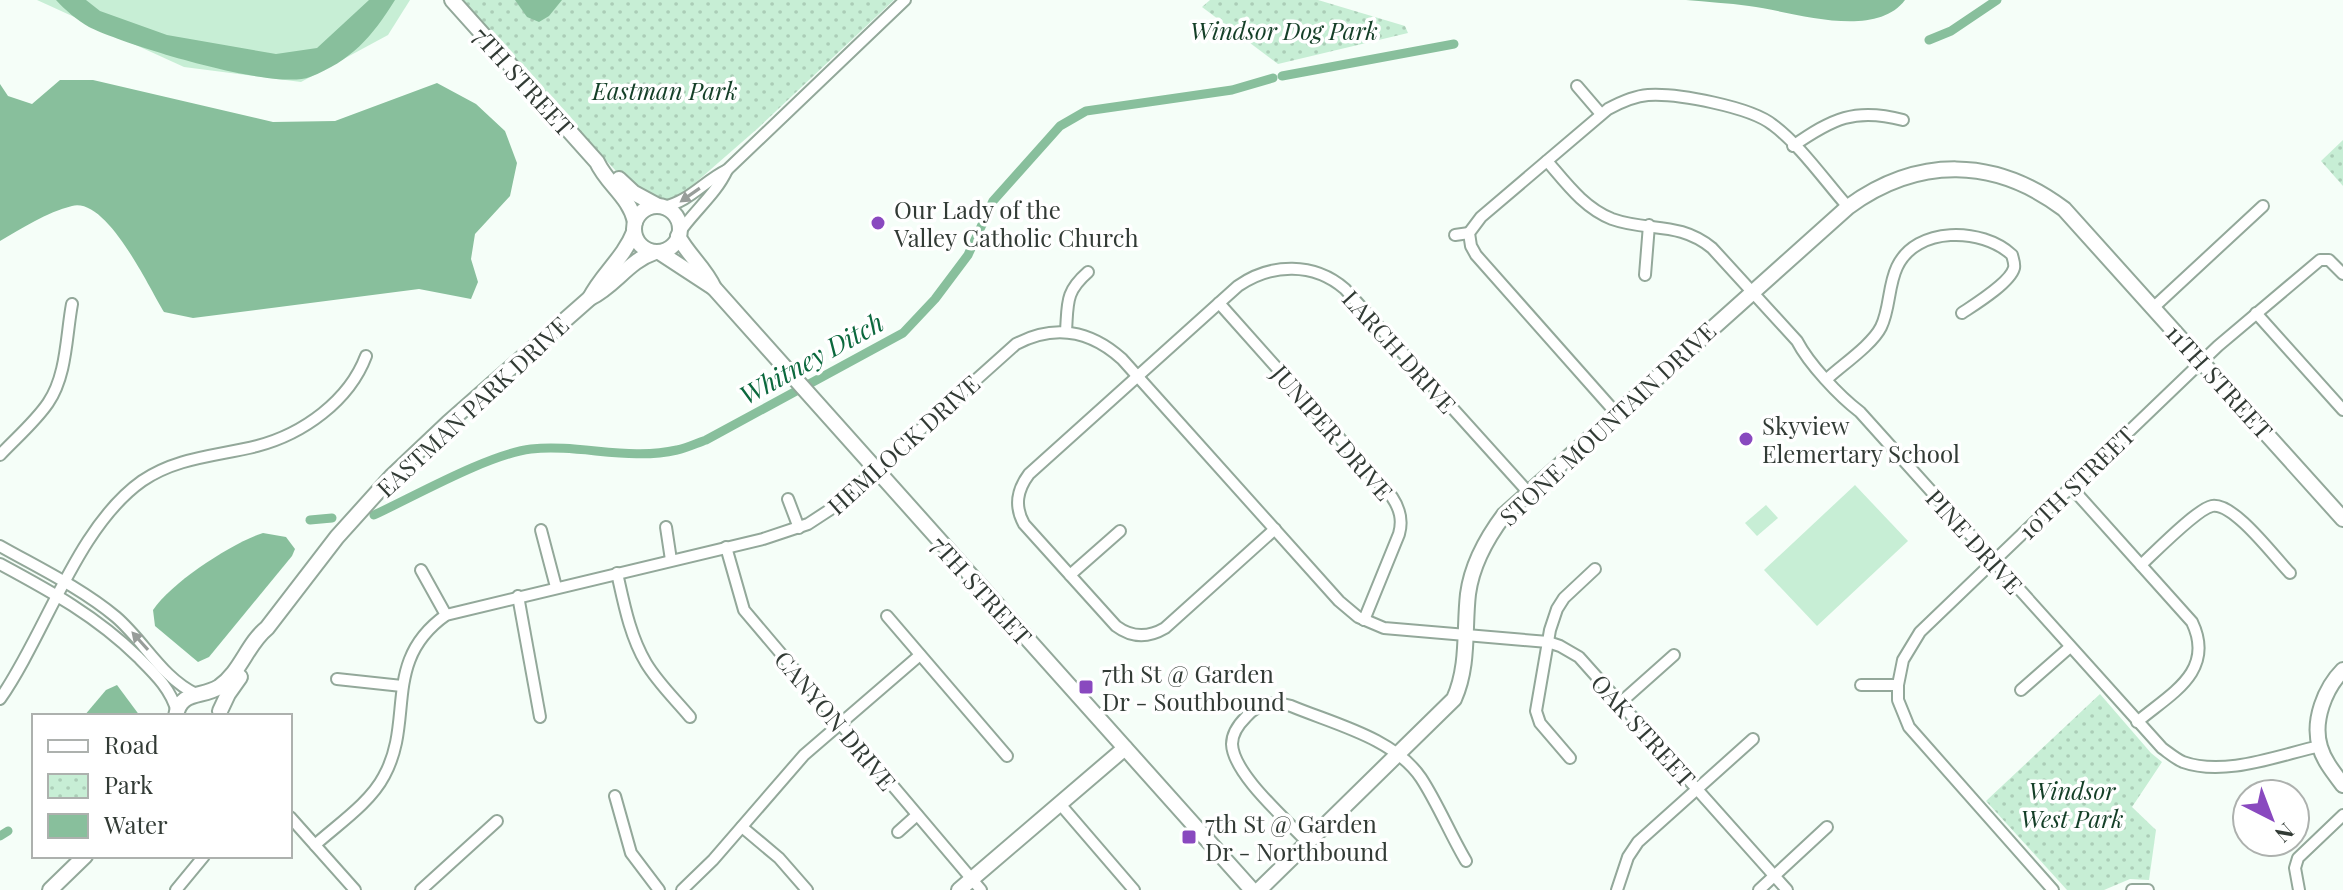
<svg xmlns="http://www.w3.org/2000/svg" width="2343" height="890" viewBox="0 0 2343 890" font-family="'Playfair Display',serif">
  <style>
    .grass { fill: #c7eed5 }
    .park { fill: url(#park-dots) }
    .water { fill: #88bf9c }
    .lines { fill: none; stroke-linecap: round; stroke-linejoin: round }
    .canal { stroke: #88bf9c; stroke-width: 9 }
    .street-casing { stroke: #93a89a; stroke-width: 14 }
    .secondary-casing { stroke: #93a89a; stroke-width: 18 }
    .street { stroke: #fff; stroke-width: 10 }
    .secondary { stroke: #fff; stroke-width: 14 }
    .oneway { fill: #989d9a }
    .poi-dot { fill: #8949bf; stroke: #fff; stroke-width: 3 }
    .labels { text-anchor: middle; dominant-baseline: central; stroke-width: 7; stroke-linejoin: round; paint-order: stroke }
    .park-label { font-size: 24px; font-style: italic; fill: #143f27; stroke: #fff }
    .street-label { font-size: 24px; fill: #323b35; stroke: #fff }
    .poi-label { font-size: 24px; fill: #323b35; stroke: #fff; text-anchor: start }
    .water-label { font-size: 26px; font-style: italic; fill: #0b683d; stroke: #fff }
  </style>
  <defs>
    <pattern id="park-dots" width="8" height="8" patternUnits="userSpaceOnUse" patternTransform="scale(2)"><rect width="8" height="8" fill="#c7eed5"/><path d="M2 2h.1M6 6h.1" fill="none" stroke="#abcdb7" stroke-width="1.8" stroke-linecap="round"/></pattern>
  </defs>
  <rect width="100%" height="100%" fill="#f5fef8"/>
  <g class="grass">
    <polygon points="37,0 410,0 388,35 301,82 184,67"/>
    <polygon points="1855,485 1908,541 1817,626 1764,570"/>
    <polygon points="1766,505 1778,518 1757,536 1745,523"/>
  </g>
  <g class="park">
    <polygon points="460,0 894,0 757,129 663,211 653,210 528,78"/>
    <polygon points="1210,0 1318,0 1405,26 1408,33 1278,64 1202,7"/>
    <polygon points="2343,140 2343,186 2321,161"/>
    <polygon points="2100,694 2151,753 2162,762 2132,807 2156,830 2149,880 2130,879 2104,890 2067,890 1986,801"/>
  </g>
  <g class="water">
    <path d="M56,0h30l14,11 67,24 109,19 41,-6 52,-48h26c-23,37 -44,61 -85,77 -36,14 -185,-32 -221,-50 -12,-7 -24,-17 -33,-27z"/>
    <polygon points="515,0 562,0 549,16 539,22 527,17"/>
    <path d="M1686,0h219c-31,41 -114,11 -156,6 -21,-3 -42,-4 -63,-6z"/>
    <path d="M60,80h33l180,42 62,-1 102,-38 39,21 29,27 12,32 -7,33 -35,38 -4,25 7,23 -7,17 -52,-10 -226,29 -29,-6c-16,-26 -57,-115 -92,-106 -25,6 -51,23 -72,35v-157l8,12 24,8z"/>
    <path d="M263,533l23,4 9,12 -3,7 -83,101 -11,5 -43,-36 -2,-16c19,-28 79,-67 110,-77z"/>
    <polygon points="117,685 140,716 84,716 106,690"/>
  </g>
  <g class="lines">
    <g class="canal">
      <polyline points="1929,40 1951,31 1997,0"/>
      <polyline points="1282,76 1454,44"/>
      <path d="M374,515c41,-19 115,-61 157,-66 49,-5 98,12 146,1 10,-2 20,-7 29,-10l197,-107 32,-34 33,-44 25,-54 67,-75 26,-15 146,-21 41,-12"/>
      <polyline points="310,520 332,518"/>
      <polyline points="0,836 8,831"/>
    </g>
    <g class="street-casing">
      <g id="street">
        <polyline points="1577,86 1601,114"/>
        <path d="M1793,146c39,-27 62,-39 110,-26"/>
        <path d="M1547,161c19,22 37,47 65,58 36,13 67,2 100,29l85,93c12,23 42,55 63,71l302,336c7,5 14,11 21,14 42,15 96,-7 137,-16"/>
        <path d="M663,207c26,-5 41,-26 64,-37l178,-170"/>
        <path d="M679,233c15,-22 37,-39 48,-63"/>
        <polyline points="1455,235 1469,233"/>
        <polyline points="1645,275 1649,225"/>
        <path d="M1219,303l173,194c8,12 11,23 7,37l-35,86"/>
        <polyline points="2154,307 2263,206"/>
        <polyline points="2256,313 2343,410"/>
        <path d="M1066,331c2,-28 -1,-39 22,-59"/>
        <path d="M1827,379c15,-14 45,-34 54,-52 9,-18 7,-41 16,-60 19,-41 85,-40 115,-12 1,4 3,9 2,13 -4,15 -40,37 -52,45"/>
        <path d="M1616,413l-140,-158 -5,-9 -2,-13 12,-16 127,-108c13,-7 26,-13 40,-14 29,-2 103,12 125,30 27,20 52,56 75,82"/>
        <path d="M0,455c16,-17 35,-33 48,-52 19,-28 18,-67 24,-99"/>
        <path d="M2071,487l121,135c24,50 -22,72 -55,100"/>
        <polyline points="788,499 799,528"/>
        <polyline points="666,527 671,560"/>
        <path d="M1275,529l-110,99c-17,10 -33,10 -49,-2l-92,-102c-10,-18 -7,-34 5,-50l209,-188c33,-23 76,-24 107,3l183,203"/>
        <polyline points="541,530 556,587"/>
        <path d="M0,546c39,22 81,42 116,71 28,24 46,61 80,77"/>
        <polyline points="726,547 744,610 981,890"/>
        <path d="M0,564c52,28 96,52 138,93 17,17 33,32 39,55"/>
        <path d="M2141,565c14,-13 56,-56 71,-59 22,-4 63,52 78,67"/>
        <polyline points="421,570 446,615"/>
        <path d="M617,573c7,31 13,63 29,90 12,20 29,36 44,54"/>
        <polyline points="1070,575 1120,531"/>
        <polyline points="518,596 540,717"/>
        <polyline points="887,616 1007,756"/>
        <polyline points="337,679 402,686"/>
        <polyline points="1861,685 1898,685"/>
        <polyline points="2021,690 2070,647"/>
        <path d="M0,699c46,-66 77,-172 142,-218 35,-24 75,-25 115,-35 46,-12 92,-45 109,-90"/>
        <polyline points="1620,703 1674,655"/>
        <polyline points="1570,758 1540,723 1536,711 1550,630 1557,609 1564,598 1595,569"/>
        <polyline points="615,796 631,853 659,890"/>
        <polyline points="1060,804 1134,890"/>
        <polyline points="290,817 355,890"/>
        <polyline points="742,827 779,858 807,890"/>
        <polyline points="898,832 917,815"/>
        <path d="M1308,843c-21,-23 -75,-69 -76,-99 0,-10 7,-20 14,-27 12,-14 29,-16 45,-11 43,18 103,32 130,72 17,26 29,56 45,83"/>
        <path d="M315,845c22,-20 55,-42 69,-69 31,-56 -3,-115 62,-161l317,-76 45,-15 26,-17 182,-163c38,-20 74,-14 106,15l217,242 19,16 26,11 164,14 12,4 19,11 208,233"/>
        <polyline points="176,890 204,856"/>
        <polyline points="421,890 497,821"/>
        <polyline points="682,890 713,860 804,755 920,655"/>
        <polyline points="1617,890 1628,857 1638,842 1753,739"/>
        <polyline points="1759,890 1827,827"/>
        <polyline points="2053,890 1909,727 1898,700 1898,685 1903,660 1920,632 2218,346 2320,260 2329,260 2343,274"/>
        <polyline points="2132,890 2148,890"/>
        <polyline points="2299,890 2295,868 2298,858 2343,815"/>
      </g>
    </g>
    <g class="secondary-casing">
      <g id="secondary">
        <path d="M452,0l145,162c10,22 33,35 38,60"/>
        <polyline points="619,179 634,193 658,206"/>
        <circle cx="657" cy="229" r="23"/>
        <path d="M678,236c10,19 27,32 36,52l538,602"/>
        <polyline points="659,252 714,288"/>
        <path d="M590,298c12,-24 34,-40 44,-66"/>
        <path d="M2343,670c-18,18 -31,51 -23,77 4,14 14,26 23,38"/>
        <polyline points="220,711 228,694 240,677"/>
        <path d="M176,716c4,-26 26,-18 43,-29 22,-15 28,-43 48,-59l70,-91 55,-61 56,-53 142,-125c25,-12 38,-37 65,-46"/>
        <polyline points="50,890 85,856"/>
        <polyline points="959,890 1125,748"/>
        <path d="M1259,890l195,-191c15,-33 10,-70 14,-105 4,-30 18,-55 36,-79l344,-308c70,-51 147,-50 216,2l279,310"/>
      </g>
    </g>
    <use href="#street" class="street"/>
    <use href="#secondary" class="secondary"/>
  </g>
  <defs><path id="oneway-solid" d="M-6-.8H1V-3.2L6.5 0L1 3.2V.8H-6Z" transform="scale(2)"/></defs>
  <g class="oneway">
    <use href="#oneway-solid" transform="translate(690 195) rotate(145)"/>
    <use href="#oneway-solid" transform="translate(140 641) rotate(-132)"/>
  </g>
  <g class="poi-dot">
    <circle cx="878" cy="223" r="8"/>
    <circle cx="1746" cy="439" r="8"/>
    <rect x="1078" y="679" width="16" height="16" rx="4"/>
    <rect x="1181" y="829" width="16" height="16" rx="4"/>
  </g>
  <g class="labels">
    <g class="park-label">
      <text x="1284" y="30">Windsor Dog Park</text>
      <text x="665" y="90">Eastman Park</text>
      <text x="2072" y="790">Windsor<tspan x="2072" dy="28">West Park</tspan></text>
    </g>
    <g class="street-label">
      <text transform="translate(524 81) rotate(48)">7TH STREET</text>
      <text transform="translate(1400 351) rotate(48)">LARCH DRIVE</text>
      <text transform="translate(2220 381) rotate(48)">11TH STREET</text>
      <text transform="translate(472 406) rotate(-43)">EASTMAN PARK DRIVE</text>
      <text transform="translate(1607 423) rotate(-43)">STONE MOUNTAIN DRIVE</text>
      <text transform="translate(1333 432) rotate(49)">JUNIPER DRIVE</text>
      <text transform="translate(903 444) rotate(-42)">HEMLOCK DRIVE</text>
      <text transform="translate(2076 482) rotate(-44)">10TH STREET</text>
      <text transform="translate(1975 541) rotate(48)">PINE DRIVE</text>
      <text transform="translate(982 590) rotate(48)">7TH STREET</text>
      <text transform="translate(836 720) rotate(50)">CANYON DRIVE</text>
      <text transform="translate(1644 730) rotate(48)">OAK STREET</text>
    </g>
    <g class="poi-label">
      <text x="894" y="209">Our Lady of the<tspan x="894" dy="28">Valley Catholic Church</tspan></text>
      <text x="1762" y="425">Skyview<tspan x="1762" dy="28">Elemertary School</tspan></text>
      <text x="1102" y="673">7th St @ Garden<tspan x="1102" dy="28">Dr - Southbound</tspan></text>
      <text x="1205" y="823">7th St @ Garden<tspan x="1205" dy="28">Dr - Northbound</tspan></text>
    </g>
    <g class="water-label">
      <text transform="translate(811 358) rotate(-29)">Whitney Ditch</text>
    </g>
  </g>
  <rect x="32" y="714" width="260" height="144" fill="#ffffff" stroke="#adb1ae" stroke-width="2"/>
  <rect x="48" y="740" width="40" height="12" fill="#ffffff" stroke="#adb1ae" stroke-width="2"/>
  <text x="104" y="754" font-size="24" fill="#323b35">Road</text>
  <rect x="48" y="774" width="40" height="24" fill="url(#park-dots)" stroke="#adb1ae" stroke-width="2"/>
  <text x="104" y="794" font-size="24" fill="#323b35">Park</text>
  <rect x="48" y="814" width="40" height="24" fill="#88bf9c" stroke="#adb1ae" stroke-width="2"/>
  <text x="104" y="834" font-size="24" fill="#323b35">Water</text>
  <g transform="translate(2271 818) rotate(138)"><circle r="38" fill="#ffffff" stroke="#adb1ae" stroke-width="2"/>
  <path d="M0-6L14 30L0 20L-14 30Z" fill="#8949bf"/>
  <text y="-12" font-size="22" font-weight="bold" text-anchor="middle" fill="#323b35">N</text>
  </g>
</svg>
